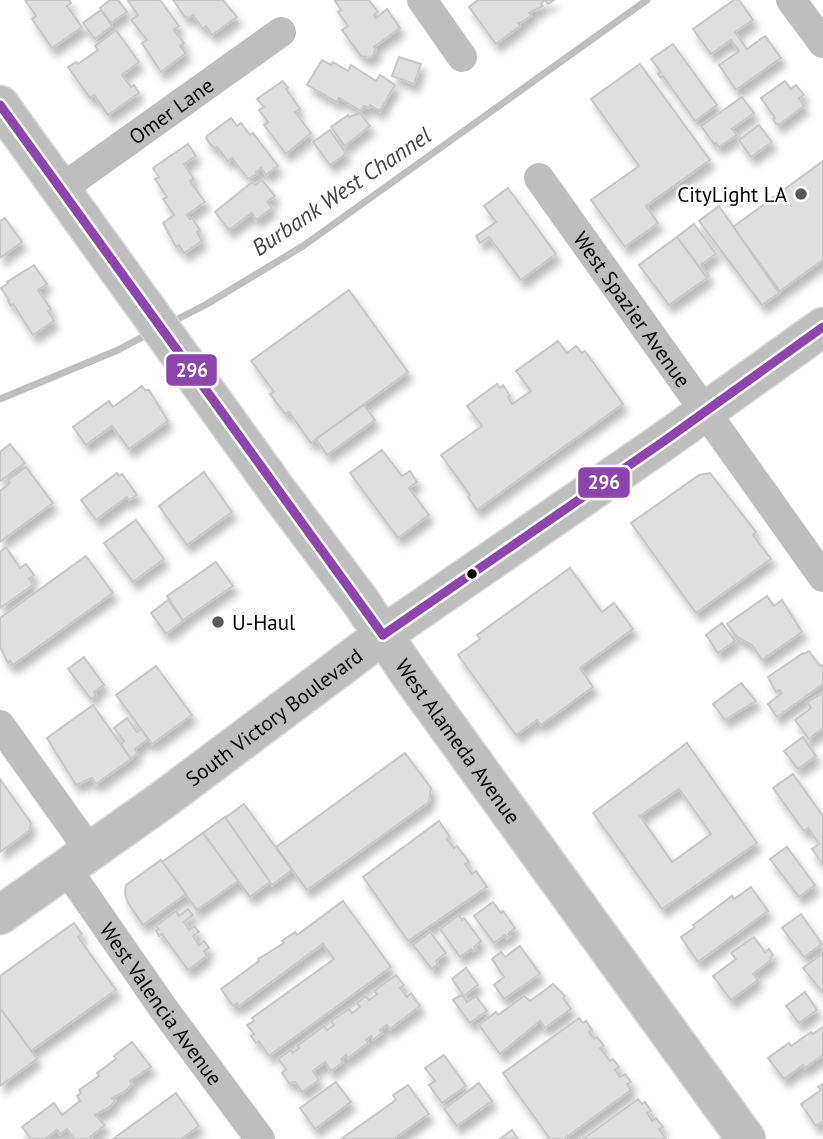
<svg xmlns="http://www.w3.org/2000/svg" width="823" height="1139" viewBox="0 0 823 1139" font-family="'PT Sans',sans-serif">
  <style>
    .lines { fill: none; stroke-linecap: round; stroke-linejoin: round }
    .stream { stroke: #bfbfbf; stroke-width: 7 }
    .building { fill: #dfdfdf; stroke: #c7c7c7; stroke-width: 2; fill-rule: evenodd; filter: url(#shadow) }
    .major-casing { stroke: #dbdbdb; stroke-width: 41 }
    .minor { stroke: #bebebe; stroke-width: 30 }
    .major { stroke: #bebebe; stroke-width: 38 }
    .bus-1-casing { stroke: #fff; stroke-width: 14 }
    .bus-1 { stroke: #8e44ad; stroke-width: 9 }
    .poi-dot { fill: #595959; stroke: #fff; stroke-width: 2.5 }
    .bus-dot { fill: #000; stroke: #fff; stroke-width: 2.5 }
    .labels { text-anchor: middle; dominant-baseline: central; stroke-width: 5; stroke-linejoin: round; paint-order: stroke }
    .street-label { font-size: 21px; fill: #000; stroke: #fff }
    .poi-label { font-size: 21px; fill: #000; stroke: #fff; text-anchor: end }
    .water-label { font-size: 23px; font-style: italic; fill: #444; stroke: #fff }
    .line-badge { stroke: #fff; stroke-width: 2.5 }
    .badge-label { font-size: 19px; text-anchor: middle; font-weight: bold; fill: #fff }
  </style>
  <defs>
    <filter id="shadow"><feDropShadow dx="4.5" dy="8" stdDeviation="3.5" flood-color="#0004"/></filter>
  </defs>
  <rect width="100%" height="100%" fill="#fff"/>
  <g class="lines">
    <g class="stream">
      <polyline points="170,323 207,304 303,246 647,0"/>
      <polyline points="0,399 118,350 150,333"/>
    </g>
  </g>
  <g class="building">
    <polygon points="25,0 69,0 71,3 67,6 82,27 52,48 32,19 36,16"/>
    <polygon points="110,0 118,0 127,12 111,23 100,8"/>
    <polygon points="130,0 160,0 179,26 174,30 184,43 180,46 186,53 161,72 142,43 147,40 131,20 138,15 128,1"/>
    <polygon points="173,0 223,0 237,17 212,35 206,26 203,29 193,15 188,18 185,17"/>
    <polygon points="337,0 369,0 378,12 374,15 376,18 387,9 400,28 374,47 376,50 374,52 375,54 370,58 361,56 342,30 348,26 338,12 341,10 335,1"/>
    <polygon points="478,0 554,0 548,4 545,0 541,4 543,6 529,13 531,16 522,22 518,23 520,26 496,44 469,7"/>
    <polygon points="734,0 739,0 753,20 735,32 747,49 765,36 781,58 736,90 719,65 739,51 731,40 711,54 693,29"/>
    <polygon points="101,10 112,26 95,39 83,23"/>
    <polygon points="116,30 139,62 122,75 131,87 134,85 139,93 108,115 94,95 90,98 68,67 76,62 78,64 98,50 95,46"/>
    <polygon points="673,44 717,105 695,121 663,76 661,78 658,74 661,72 651,59"/>
    <polygon points="399,57 421,64 414,84 392,76"/>
    <polygon points="322,60 331,65 333,62 348,71 351,65 376,81 380,75 395,85 380,111 370,105 369,108 364,106 361,111 339,98 337,102 307,85"/>
    <polygon points="640,64 710,160 646,206 658,223 625,247 591,200 639,166 591,99"/>
    <polygon points="283,81 288,88 286,89 300,109 295,112 311,133 286,154 264,125 268,122 259,110 264,107 257,99"/>
    <polygon points="785,81 791,89 796,85 804,95 799,98 804,106 780,124 776,124 773,119 775,118 761,98"/>
    <polygon points="742,97 754,113 732,129 737,135 719,147 716,143 714,144 701,126"/>
    <polygon points="360,113 370,126 345,146 331,127 348,115 349,117"/>
    <polygon points="231,118 237,126 241,123 250,135 253,133 278,166 266,175 261,168 256,172 257,174 248,179 232,158 228,161 217,147 215,148 210,144 206,138 207,136"/>
    <polygon points="759,125 772,142 751,157 739,140"/>
    <polygon points="330,130 346,154 330,165 313,142"/>
    <polygon points="188,144 196,156 184,164 194,179 190,181 205,202 187,215 190,219 192,218 200,230 197,232 202,241 184,253 179,245 176,247 163,223 174,215 163,199 167,197 155,179 159,177 153,168"/>
    <polygon points="823,161 823,260 780,291 733,227"/>
    <polygon points="262,180 275,196 267,202 272,208 256,220 252,213 229,230 215,212 252,182 255,185"/>
    <polygon points="508,188 556,254 521,280 489,237 480,243 476,236 496,222 484,206"/>
    <polygon points="719,206 779,293 762,305 699,221"/>
    <polygon points="5,218 22,242 0,258 0,221"/>
    <polygon points="694,224 716,254 701,265 709,276 707,278 677,237"/>
    <polygon points="677,237 707,278 669,305 639,265"/>
    <polygon points="34,265 47,284 38,290 51,309 48,311 54,321 33,335 13,304 11,306 8,301 9,300 1,288 8,283 7,282"/>
    <polygon points="349,290 408,372 311,443 289,412 285,414 270,394 274,392 251,361"/>
    <polygon points="558,341 567,353 576,346 582,353 585,351 623,404 477,510 468,497 470,495 441,455 482,426 467,406 497,384 500,388 503,385 510,396 508,397 512,404 531,391 516,371"/>
    <polygon points="142,386 145,390 149,390 168,421 129,449 112,426 86,445 73,427 109,401 113,407"/>
    <polygon points="364,405 375,420 327,455 316,439"/>
    <polygon points="10,444 25,463 0,481 0,452"/>
    <polygon points="382,450 402,476 410,471 417,482 409,488 429,515 398,538 350,473"/>
    <polygon points="26,467 53,503 0,542 0,491 10,483 8,480"/>
    <polygon points="204,472 232,512 187,545 159,506"/>
    <polygon points="117,473 119,476 122,474 137,495 129,500 127,497 96,520 81,500"/>
    <polygon points="710,473 756,532 753,535 771,559 696,613 631,523 699,475"/>
    <polygon points="136,520 164,559 133,582 104,543"/>
    <polygon points="6,547 20,568 26,564 34,575 29,579 33,585 0,608 0,552"/>
    <polygon points="86,556 113,593 13,665 10,661 8,663 0,647 0,618"/>
    <polygon points="216,562 233,586 183,620 167,596"/>
    <polygon points="570,568 602,612 614,603 633,629 580,668 593,687 541,725 537,720 516,735 458,655 480,639 477,635"/>
    <polygon points="767,596 774,606 782,600 802,632 762,660 752,645 737,637 727,624"/>
    <polygon points="168,600 183,621 166,634 151,613"/>
    <polygon points="722,623 735,641 718,653 706,635"/>
    <polygon points="809,651 820,666 823,665 823,684 777,717 768,704 782,693 780,690 776,692 768,677 803,653 804,654"/>
    <polygon points="84,657 104,685 94,692 96,695 91,699 68,669"/>
    <polygon points="156,666 192,715 152,744 116,695"/>
    <polygon points="741,683 756,701 725,720 713,704"/>
    <polygon points="823,693 823,728 809,739 795,720 811,708 807,702"/>
    <polygon points="93,705 131,759 96,784 92,778 76,785 47,738"/>
    <polygon points="127,718 137,732 141,729 148,739 135,749 137,754 131,759 121,744 124,741 114,728"/>
    <polygon points="803,737 816,756 798,769 784,751"/>
    <path d="M687,743l70,100 -95,66 -69,-96zM679,789l32,45 -39,28 -32,-46z"/>
    <polygon points="405,753 431,788 429,802 307,890 276,847"/>
    <polygon points="793,774 823,816 823,865 812,849 819,844 808,828 804,831 773,788"/>
    <polygon points="0,779 31,823 29,831 0,852"/>
    <polygon points="244,804 292,870 272,885 225,818"/>
    <polygon points="225,817 270,882 250,897 203,833"/>
    <polygon points="439,821 450,837 447,839 454,848 457,846 469,862 465,864 472,874 476,871 487,887 408,941 363,877"/>
    <polygon points="203,833 238,881 197,910 162,862"/>
    <polygon points="787,847 815,885 799,897 770,859"/>
    <polygon points="161,860 186,894 143,925 128,903 125,894 126,885"/>
    <polygon points="751,887 768,911 698,962 681,937 695,927 693,925 732,896 734,899"/>
    <polygon points="343,901 391,967 269,1056 259,1041 256,1043 251,1036 254,1034 247,1025 254,1021 252,1018 334,959 323,944 239,1006 237,1003 233,1006 221,989 259,961 258,959 284,943 282,941 295,932 297,935"/>
    <polygon points="493,902 501,913 503,911 515,928 508,934 510,936 507,938 505,935 494,943 474,916"/>
    <polygon points="188,909 193,915 184,922 189,930 194,926 199,932 193,936 199,945 204,941 209,948 204,951 207,956 188,970 162,934 159,936 156,931 159,929 156,926 176,911 179,916"/>
    <polygon points="801,914 822,944 804,957 782,928"/>
    <polygon points="459,915 462,920 464,918 481,941 474,947 476,949 473,951 471,949 460,957 440,929"/>
    <polygon points="74,923 82,934 78,937 116,990 31,1051 0,1008 0,976"/>
    <polygon points="430,932 446,953 436,961 438,964 432,969 413,945"/>
    <polygon points="754,937 765,952 769,949 773,955 770,958 771,960 753,974 758,980 731,1000 713,976 736,959 731,953"/>
    <polygon points="520,946 540,974 504,999 494,985 504,977 492,959 501,952 505,957"/>
    <polygon points="823,953 823,993 803,968"/>
    <polygon points="466,968 478,985 464,996 452,979"/>
    <polygon points="396,975 404,985 400,988 407,997 411,993 420,1006 390,1029 387,1025 380,1030 382,1033 373,1040 371,1036 366,1040 368,1043 348,1058 346,1055 341,1059 343,1062 331,1071 325,1062 313,1071 319,1080 302,1092 295,1082 289,1083 282,1073 286,1069 278,1059 291,1050 293,1053 299,1048 297,1046 324,1026 327,1030 334,1025 331,1021 349,1009 352,1013 360,1007 357,1003 366,996 369,1000 377,994 374,991"/>
    <polygon points="553,984 565,996 563,998 571,1009 545,1028 540,1021 500,1054 479,1025 496,1012 498,1015 524,996 530,1001"/>
    <polygon points="805,992 817,1010 799,1023 786,1006"/>
    <polygon points="459,996 463,996 467,1002 476,996 487,1011 470,1023 453,1000"/>
    <polygon points="0,1008 37,1059 0,1086"/>
    <polygon points="579,1018 583,1023 586,1021 592,1030 589,1032 594,1039 597,1037 604,1046 600,1048 610,1061 613,1059 619,1067 615,1070 620,1077 625,1074 631,1082 627,1084 631,1090 564,1139 550,1139 503,1073"/>
    <polygon points="823,1027 823,1055 805,1068 803,1065 784,1079 768,1058 789,1043 791,1046 811,1032 813,1034"/>
    <polygon points="132,1042 151,1067 130,1081 132,1084 126,1091 112,1098 115,1101 110,1107 95,1115 105,1125 90,1137 92,1139 74,1139 67,1129 60,1134 57,1130 45,1139 31,1139 22,1127 54,1103 62,1115 80,1101 77,1096 81,1093 79,1090 99,1076 97,1073 116,1059 114,1056"/>
    <polygon points="444,1055 466,1086 442,1103 429,1085 435,1081 425,1068"/>
    <polygon points="336,1082 351,1102 315,1129 300,1108"/>
    <polygon points="479,1083 492,1101 457,1126 444,1109"/>
    <polygon points="823,1084 823,1121 816,1126 801,1104 821,1090 818,1087"/>
    <polygon points="408,1085 429,1114 394,1139 341,1139 396,1100 393,1095"/>
    <polygon points="176,1093 199,1126 181,1139 113,1139"/>
    <polygon points="638,1099 642,1104 645,1102 651,1111 647,1113 652,1121 656,1118 663,1127 659,1129 666,1139 583,1139"/>
    <polygon points="512,1130 518,1139 500,1139"/>
  </g>
  <g class="lines">
    <g class="major-casing">
      <g id="major">
        <path id="s4" d="M0,105l276,384 82,109 53,78 335,463"/>
        <path id="s5" d="M0,915l160,-113 223,-167 284,-196 156,-112"/>
      </g>
    </g>
    <g class="minor">
      <polyline points="422,0 462,57"/>
      <polyline points="791,0 823,43"/>
      <path id="s1" d="M539,178l284,399"/>
      <path id="s2" d="M61,189l220,-157"/>
      <polyline points="0,725 90,851"/>
      <path id="s3" d="M66,868l97,140 97,131"/>
    </g>
    <use href="#major" class="major"/>
    <g class="bus-1-casing">
      <g id="bus-1">
        <polyline points="0,105 383,635"/>
        <polyline points="383,635 667,439 823,327"/>
      </g>
    </g>
    <use href="#bus-1" class="bus-1"/>
  </g>
  <g class="poi-dot">
    <circle cx="801" cy="194" r="7"/>
    <circle cx="218" cy="622" r="7"/>
  </g>
  <circle class="bus-dot" cx="472" cy="574" r="6"/>
  <g class="labels">
    <g class="street-label">
      <text stroke="none"><textPath href="#s2" startOffset="135">Omer Lane</textPath></text>
      <text stroke="none"><textPath href="#s1" startOffset="161">West Spazier Avenue</textPath></text>
      <text stroke="none"><textPath href="#s5" startOffset="338">South Victory Boulevard</textPath></text>
      <text stroke="none"><textPath href="#s4" startOffset="784">West Alameda Avenue</textPath></text>
      <text stroke="none"><textPath href="#s3" startOffset="166">West Valencia Avenue</textPath></text>
    </g>
    <g class="poi-label">
      <text x="787" y="194">CityLight LA</text>
      <text x="232" y="622" text-anchor="start">U-Haul</text>
    </g>
    <g class="water-label">
      <text transform="translate(341 191) rotate(-34)">Burbank West Channel</text>
    </g>
  </g>
  <g class="line-badge">
    <rect x="165" y="353" width="53" height="34" rx="7" fill="#8e44ad"/>
    <rect x="577" y="466" width="54" height="33" rx="7" fill="#8e44ad"/>
  </g>
  <g class="badge-label">
    <text x="192" y="377">296</text>
    <text x="604" y="489">296</text>
  </g>
</svg>
